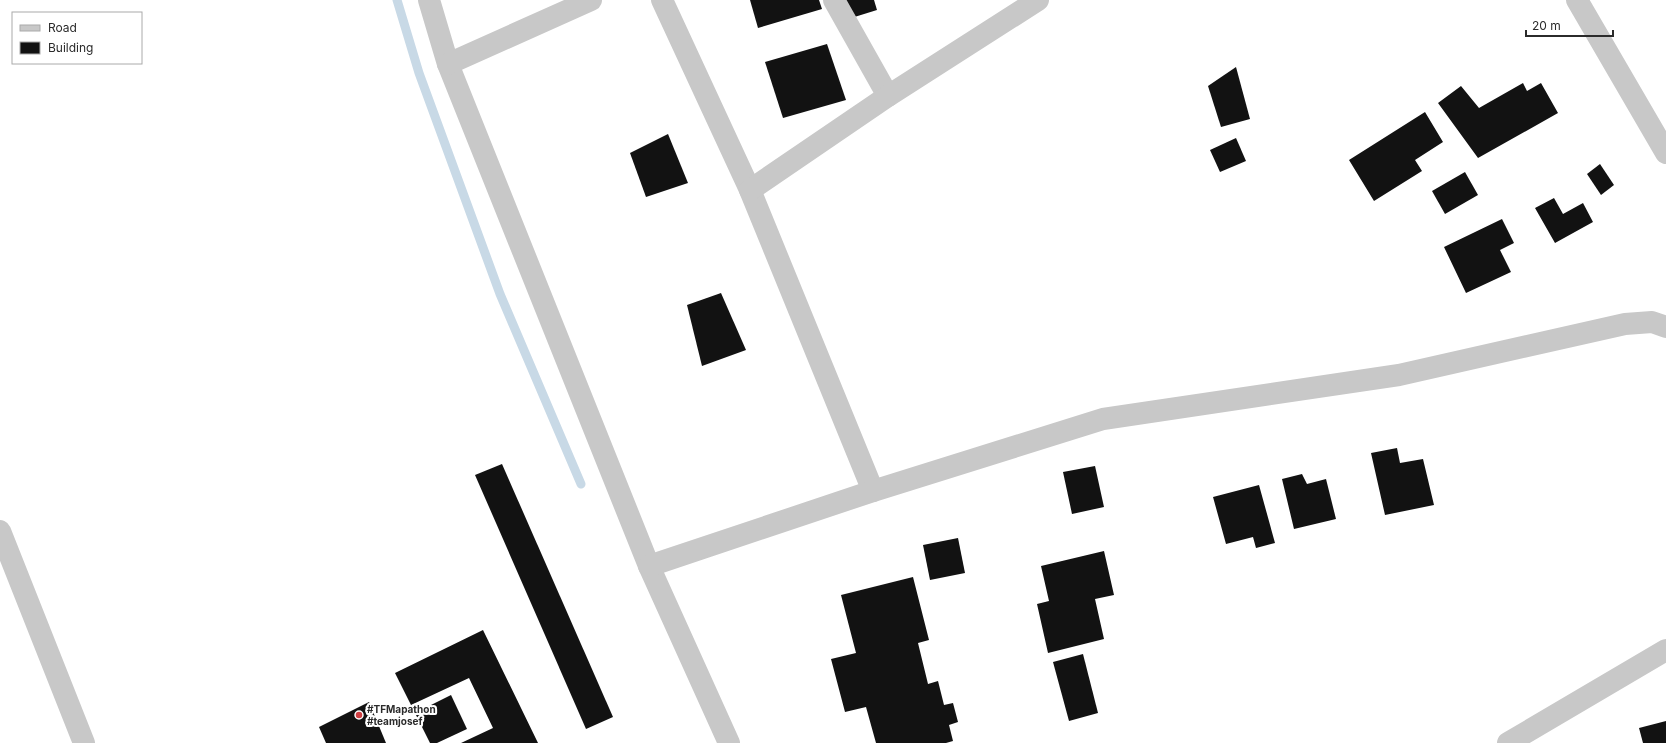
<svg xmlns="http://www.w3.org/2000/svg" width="1666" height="743" viewBox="0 0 1666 743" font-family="Inter,sans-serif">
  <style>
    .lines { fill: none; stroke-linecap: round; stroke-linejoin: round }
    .stream { stroke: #c8d9e6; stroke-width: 9 }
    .building { fill: #121212 }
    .minor { stroke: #c8c8c8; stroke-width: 22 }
    .poi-dot { fill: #d03f42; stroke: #fff; stroke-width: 1.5 }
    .labels { text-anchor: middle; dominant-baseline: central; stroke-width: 4; stroke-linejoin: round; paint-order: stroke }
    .poi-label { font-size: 10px; font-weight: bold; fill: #2b2b2b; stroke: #fff; text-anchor: start }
  </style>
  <rect width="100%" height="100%" fill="#fff"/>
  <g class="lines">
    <polyline class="stream" points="397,0 419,73 500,294 581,484"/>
  </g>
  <g class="building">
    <polygon points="750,0 819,0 822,9 758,28"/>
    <polygon points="842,0 874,0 877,10 848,19"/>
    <polygon points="827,44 846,100 783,118 765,62"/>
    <polygon points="1236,67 1250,119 1221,127 1208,86"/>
    <polygon points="1523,83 1527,91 1541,83 1558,113 1478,158 1438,103 1461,86 1479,108"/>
    <polygon points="1425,112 1443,142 1415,160 1422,171 1374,201 1349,160"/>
    <polygon points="668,134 688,183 646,197 630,153"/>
    <polygon points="1236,138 1246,161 1220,172 1210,150"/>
    <polygon points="1600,164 1614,185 1601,195 1587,174"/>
    <polygon points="1465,172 1478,195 1445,214 1432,191"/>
    <polygon points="1554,198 1563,214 1583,203 1593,222 1555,243 1535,208"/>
    <polygon points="1502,219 1514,243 1500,250 1511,272 1466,293 1444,247"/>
    <polygon points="721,293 746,350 702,366 687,305"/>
    <polygon points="1397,448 1400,463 1423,459 1434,505 1385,515 1371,453"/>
    <polygon points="502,464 613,717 586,729 475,475"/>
    <polygon points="1095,466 1104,507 1072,514 1063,472"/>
    <polygon points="1302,474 1307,484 1326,479 1336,519 1294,529 1282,479"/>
    <polygon points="1259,485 1275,543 1256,548 1253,537 1226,544 1213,497"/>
    <polygon points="958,538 965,573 930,580 923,545"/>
    <polygon points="1104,551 1114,595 1095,599 1104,639 1048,653 1037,604 1049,601 1041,566"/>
    <polygon points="913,577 929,640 918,643 928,684 938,681 944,705 953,703 958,722 949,725 953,741 946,743 876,743 866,707 845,712 831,659 856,653 841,595"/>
    <polygon points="483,630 538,743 461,743 493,728 469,678 411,705 395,673"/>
    <polygon points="1083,654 1098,713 1069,721 1053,662"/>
    <polygon points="451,695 467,729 437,743 430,743 415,713"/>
    <polygon points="369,702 386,743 326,743 319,727"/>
    <polygon points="1666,721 1666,743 1643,743 1639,728"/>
  </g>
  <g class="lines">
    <g class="minor">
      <polyline points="429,0 448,64 649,566 729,743"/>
      <polyline points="662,0 750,190 873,491"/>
      <polyline points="834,0 888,96"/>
      <polyline points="1577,0 1666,153"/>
      <polyline points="448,64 591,0"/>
      <polyline points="750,190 888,96 1038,0"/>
      <polyline points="0,531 84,743"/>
      <polyline points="649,566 873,491 1103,419 1399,375 1625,324 1652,322 1666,327"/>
      <polyline points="1508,743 1666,650"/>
    </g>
  </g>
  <circle class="poi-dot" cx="359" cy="715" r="4"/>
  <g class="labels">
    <g class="poi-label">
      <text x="367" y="709">#TFMapathon<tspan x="367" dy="12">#teamjosef</tspan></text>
    </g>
  </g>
  <rect x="12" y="12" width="130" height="52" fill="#ffffff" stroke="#aaaaaa"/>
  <rect x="20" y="25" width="20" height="6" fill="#c8c8c8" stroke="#aaaaaa"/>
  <text x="48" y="32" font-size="12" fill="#2b2b2b">Road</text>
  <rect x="20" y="42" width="20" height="12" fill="#121212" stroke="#aaaaaa"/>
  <text x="48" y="52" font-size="12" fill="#2b2b2b">Building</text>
  <path d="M1526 30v6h87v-6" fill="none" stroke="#2b2b2b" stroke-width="2"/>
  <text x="1532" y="30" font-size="12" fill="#2b2b2b" stroke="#ffffff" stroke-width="3" paint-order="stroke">20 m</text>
</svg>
